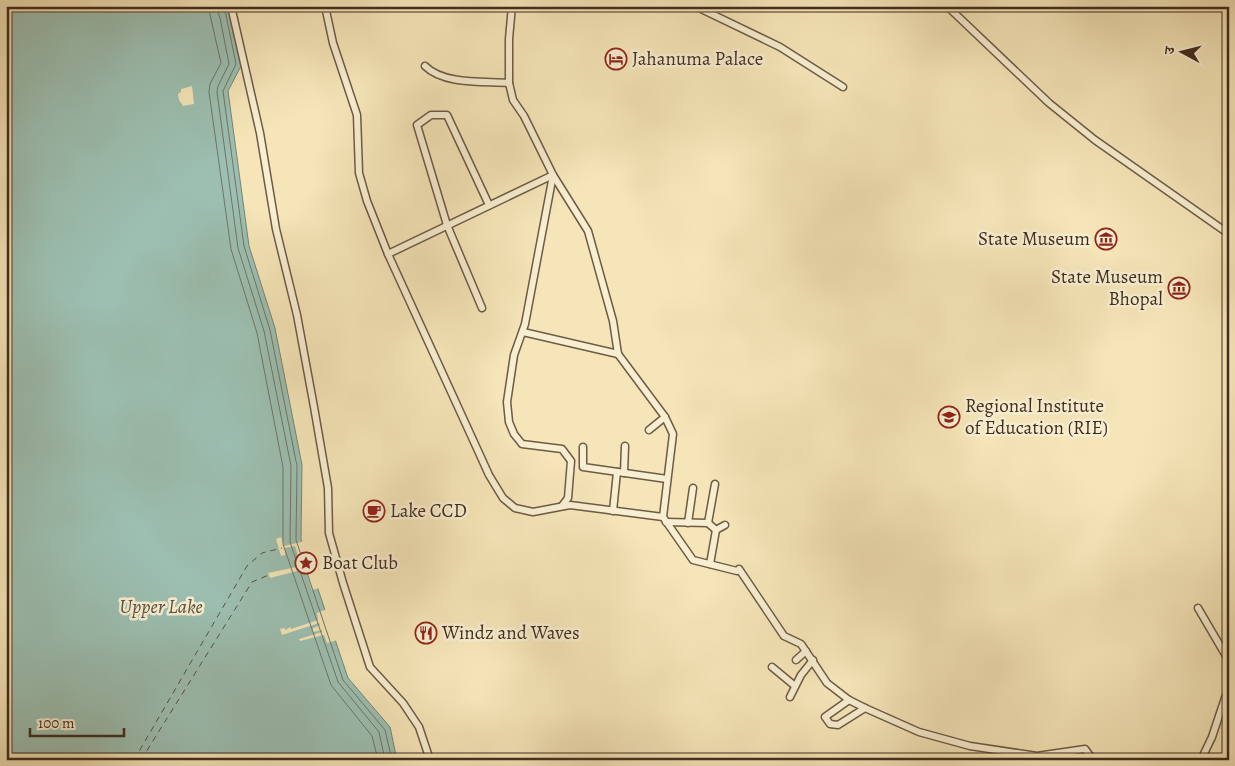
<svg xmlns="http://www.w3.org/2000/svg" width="1235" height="766" viewBox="0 0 1235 766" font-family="Alegreya,'Noto Serif Devanagari',serif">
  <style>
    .water { fill: #9cbfb1; stroke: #778577 }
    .pier { fill: #f5e5b8 }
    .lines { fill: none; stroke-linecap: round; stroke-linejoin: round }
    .shore { stroke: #6e7668; stroke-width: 1 }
    .ferry { stroke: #575244; stroke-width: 1; stroke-dasharray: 6 5; stroke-linecap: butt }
    .minor-casing { stroke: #6d5b45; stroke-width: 9 }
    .minor { stroke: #f8eed1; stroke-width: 6 }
    .labels { text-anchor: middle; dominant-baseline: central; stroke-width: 5; stroke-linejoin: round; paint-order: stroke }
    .poi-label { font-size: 19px; fill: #402d1f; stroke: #f8eed1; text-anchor: start }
    .water-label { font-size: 20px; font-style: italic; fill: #575244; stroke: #f8eed1 }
  </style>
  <rect width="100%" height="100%" fill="#f5e5b8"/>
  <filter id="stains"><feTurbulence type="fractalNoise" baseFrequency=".004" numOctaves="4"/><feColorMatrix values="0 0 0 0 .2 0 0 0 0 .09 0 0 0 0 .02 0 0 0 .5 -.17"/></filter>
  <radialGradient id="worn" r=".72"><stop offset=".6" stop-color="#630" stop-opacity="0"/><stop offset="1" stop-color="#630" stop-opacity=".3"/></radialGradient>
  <polygon class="water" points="6,6 226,6 230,12 241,66 228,91 249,246 275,328 302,465 301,539 348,678 390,727 397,760 6,760"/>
  <g class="pier">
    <polygon points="192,86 194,104 183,106 179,100 178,94 181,92 181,89"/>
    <polygon points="281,537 284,546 305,541 320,588 312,590 305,569 270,578 268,573 301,566 295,546 285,548 285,555 281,556 276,539"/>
    <polygon points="327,609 338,640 327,643 324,635 300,641 299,639 322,632 322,630 313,632 312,629 320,625 319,623 282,635 280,629 284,628 286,630 290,627 291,629 318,620 317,613"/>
  </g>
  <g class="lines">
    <g class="shore">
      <polyline points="208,6 221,63 210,84 209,92 231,249 257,333 283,467 283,544 331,685 372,736 378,760"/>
      <polyline points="216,6 220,18 229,64 218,86 217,92 238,248 264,331 291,466 290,542 338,682 379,732 385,760"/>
      <polyline points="222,6 226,15 236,64 223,91 244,246 270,330 297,466 296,540 343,680 385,730 392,760"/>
    </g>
    <g class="ferry">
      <polyline points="134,760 247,566 262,553 282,548"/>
      <polyline points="141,760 252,582 271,574"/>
    </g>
    <g class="minor-casing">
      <g id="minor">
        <polyline points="231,6 260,133 276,229 297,315 314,407 328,488 329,533 343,583 370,667 403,703 419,727 430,760"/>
        <polyline points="325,6 333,43 357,115 359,173 367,201 388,254 479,453 489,475 503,498 515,508 533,512 570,505 663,517"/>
        <polyline points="512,6 509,39 509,83 513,100 524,116 553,175 588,231 613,321 618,354 665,417 673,434 663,517 693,560 737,571 739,569 784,636 801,644 827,683 849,700 865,708 919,732 970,746 1037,756 1085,749 1093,760"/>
        <polyline points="695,6 780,47 843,87"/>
        <polyline points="947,6 1049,103 1095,140 1229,234"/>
        <polyline points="1207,7 1207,6"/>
        <path d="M425,66c19,19 59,15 84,17"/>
        <polyline points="553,175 525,324 514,355 507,402 509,422 514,434 522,444 562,449 571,461 568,498 562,506"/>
        <polyline points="388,254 553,175"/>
        <polyline points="482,308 447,225 417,125 431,115 447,115 489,205"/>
        <polyline points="523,332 618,354"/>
        <polyline points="649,430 665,417"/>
        <polyline points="583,447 583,467 667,479"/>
        <polyline points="624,473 625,446"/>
        <polyline points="613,511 617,472"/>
        <polyline points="666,522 708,523 716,530"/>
        <polyline points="688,523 693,488"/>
        <polyline points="708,523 715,484"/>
        <polyline points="710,564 716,530 725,525"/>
        <polyline points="1198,608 1229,661"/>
        <polyline points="796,660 806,651"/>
        <polyline points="772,667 795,686"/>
        <polyline points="790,697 801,675 813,660"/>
        <polyline points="849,700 825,717 830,724 838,725 865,708"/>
        <polyline points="1201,760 1212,737 1225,698 1229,690"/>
      </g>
    </g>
    <use href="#minor" class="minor"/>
  </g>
  <defs>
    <g id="hotel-ring" transform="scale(1.125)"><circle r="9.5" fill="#f8eed1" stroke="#8f2418" stroke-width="1.5"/><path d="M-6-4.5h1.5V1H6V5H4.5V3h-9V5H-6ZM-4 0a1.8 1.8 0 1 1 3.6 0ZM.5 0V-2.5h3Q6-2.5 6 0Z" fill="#8f2418"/></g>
    <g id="museum-ring" transform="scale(1.125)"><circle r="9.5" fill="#f8eed1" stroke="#8f2418" stroke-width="1.5"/><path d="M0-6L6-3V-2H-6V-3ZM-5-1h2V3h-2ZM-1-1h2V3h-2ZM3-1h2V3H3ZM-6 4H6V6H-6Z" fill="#8f2418"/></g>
    <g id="university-ring" transform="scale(1.125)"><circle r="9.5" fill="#f8eed1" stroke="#8f2418" stroke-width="1.5"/><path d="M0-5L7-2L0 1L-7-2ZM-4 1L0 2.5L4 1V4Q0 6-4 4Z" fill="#8f2418"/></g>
    <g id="cafe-ring" transform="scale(1.125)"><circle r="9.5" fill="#f8eed1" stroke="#8f2418" stroke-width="1.5"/><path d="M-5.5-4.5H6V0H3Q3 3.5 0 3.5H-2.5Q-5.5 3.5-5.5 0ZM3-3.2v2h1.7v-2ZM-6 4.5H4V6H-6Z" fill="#8f2418"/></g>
    <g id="sight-ring" transform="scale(1.125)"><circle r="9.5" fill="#f8eed1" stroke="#8f2418" stroke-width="1.5"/><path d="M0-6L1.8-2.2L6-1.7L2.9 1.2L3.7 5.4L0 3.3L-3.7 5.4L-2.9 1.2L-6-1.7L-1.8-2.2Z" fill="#8f2418"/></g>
    <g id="restaurant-ring" transform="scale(1.125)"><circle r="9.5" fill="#f8eed1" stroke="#8f2418" stroke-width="1.5"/><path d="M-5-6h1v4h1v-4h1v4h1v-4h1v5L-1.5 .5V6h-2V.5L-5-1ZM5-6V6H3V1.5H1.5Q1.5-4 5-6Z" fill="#8f2418"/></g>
  </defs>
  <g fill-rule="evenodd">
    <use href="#hotel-ring" x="616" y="59"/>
    <use href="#museum-ring" x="1106" y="239"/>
    <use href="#museum-ring" x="1179" y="288"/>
    <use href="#university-ring" x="949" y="417"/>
    <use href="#cafe-ring" x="374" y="511"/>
    <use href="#sight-ring" x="306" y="563"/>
    <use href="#restaurant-ring" x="426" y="633"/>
  </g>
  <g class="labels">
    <g class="poi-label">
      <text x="632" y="59">Jahanuma Palace</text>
      <text x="1090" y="239" text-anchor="end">State Museum</text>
      <text x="1163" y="277" text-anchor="end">State Museum<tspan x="1163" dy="22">Bhopal</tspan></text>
      <text x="965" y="406">Regional Institute<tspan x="965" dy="22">of Education (RIE)</tspan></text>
      <text x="390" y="511">Lake CCD</text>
      <text x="322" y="563">Boat Club</text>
      <text x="442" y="633">Windz and Waves</text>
    </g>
    <g class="water-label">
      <text x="161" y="606">Upper Lake</text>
    </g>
  </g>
  <rect width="1235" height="766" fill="none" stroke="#f5e5b8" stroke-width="25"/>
  <rect x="8" y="8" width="1220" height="751" fill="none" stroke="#402d1f" stroke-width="2.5"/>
  <rect x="12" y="12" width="1210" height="741" fill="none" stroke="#402d1f"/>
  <g transform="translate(1182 52) rotate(277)" stroke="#f8eed1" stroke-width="4" paint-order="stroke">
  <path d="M0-4L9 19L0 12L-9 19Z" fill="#402d1f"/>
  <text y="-8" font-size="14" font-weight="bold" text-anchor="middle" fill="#402d1f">उ</text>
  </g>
  <path d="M30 728v8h94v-8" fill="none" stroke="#402d1f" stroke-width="2.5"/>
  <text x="38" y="728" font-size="15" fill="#402d1f" stroke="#f8eed1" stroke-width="4" paint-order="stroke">100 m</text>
  <rect width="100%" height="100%" filter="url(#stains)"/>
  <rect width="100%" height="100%" fill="url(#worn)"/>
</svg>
